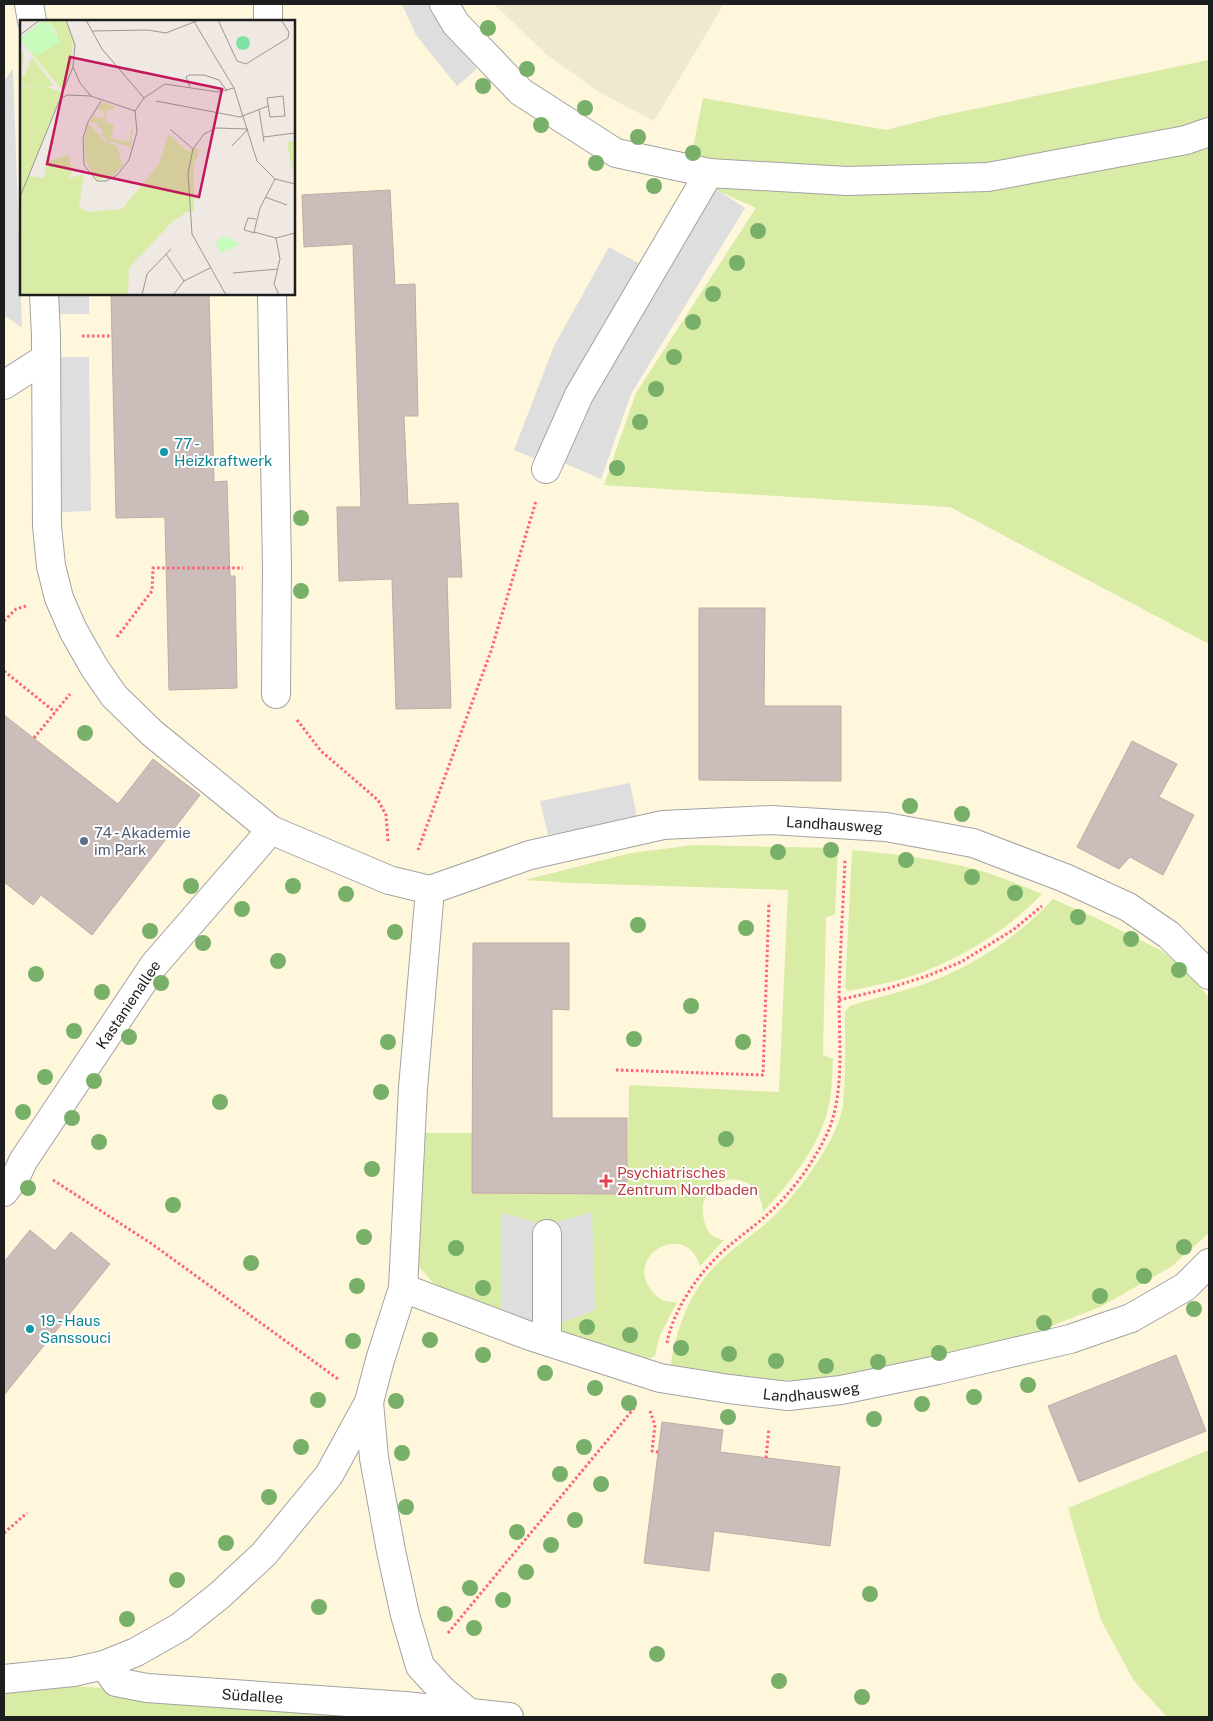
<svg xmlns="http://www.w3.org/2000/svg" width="1213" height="1721" viewBox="0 0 1213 1721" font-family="'Public Sans',sans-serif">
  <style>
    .education { fill: #fff7dc; fill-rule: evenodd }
    .farmland { fill: #efeacd }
    .grass { fill: #d9eca6 }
    .parking { fill: #dedede }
    .building { fill: #cbbdb9; stroke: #c2aba5 }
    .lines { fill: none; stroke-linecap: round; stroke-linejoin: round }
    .minor-casing { stroke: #a2a2a2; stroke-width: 30 }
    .path { stroke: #ff6478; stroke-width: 3; stroke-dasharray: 2.5 2.5; stroke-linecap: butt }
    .minor { stroke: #fff; stroke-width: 28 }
    .tree { fill: #79b069 }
    .culture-dot { fill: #0f9aa8; stroke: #fff; stroke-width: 2 }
    .service-dot { fill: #5c6f8a; stroke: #fff; stroke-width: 2 }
    .health-dot { fill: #e0444e; stroke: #fff; stroke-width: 2 }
    .labels { text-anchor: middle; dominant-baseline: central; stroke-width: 4; stroke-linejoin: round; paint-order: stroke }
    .culture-label { font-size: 15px; fill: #0d838f; stroke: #fff; text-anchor: start }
    .street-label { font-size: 15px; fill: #1e1e1e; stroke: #fff }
    .service-label { font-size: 15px; fill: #4e5e75; stroke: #fff; text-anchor: start }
    .health-label { font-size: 15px; fill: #be3a42; stroke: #fff; text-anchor: start }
    .inset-road { fill: none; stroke: #9b9794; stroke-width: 1 }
    .view { fill: #c2185b; fill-opacity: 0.15; stroke: #c2185b; stroke-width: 2.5 }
    .inset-edge { fill: none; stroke: #1e1e1e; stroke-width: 2.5 }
  </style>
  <rect width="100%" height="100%" fill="#efe8e3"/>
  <path class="education" d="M4,4h1205v56l-268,56 -55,14 -183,-31 53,109 -120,185 -32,92 346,22 259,137v1073h-1205zM21,21h273v273h-273z"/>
  <polygon class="farmland" points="494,4 724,4 654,121 597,91 546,54"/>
  <g class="grass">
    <polygon points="1209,60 1209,644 950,507 604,485 636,393 756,208 687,177 703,98 886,130 941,116"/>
    <path d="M694,845l144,3 -3,67 -9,2 -3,138 10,4c-1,19 -1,39 -7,57 -11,36 -38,69 -63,96 -4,-51 -73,-38 -58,12 3,9 9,15 19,16l-24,26c-14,-48 -79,-9 -47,26 7,9 13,10 24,10l-18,36 -4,18 -11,4 -81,-26 -3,-4 -58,-14 -67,-31 -20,-23 9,-129h48l1,60 154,1 2,-109 150,7 9,-202 -216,-7 -47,-3 106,-27z"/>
    <path d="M852,850c37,3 74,8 110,16 28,6 54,17 80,28 -36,38 -84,66 -133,83 -20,6 -40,10 -60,14l-4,-2z"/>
    <path d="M1053,899l45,20 64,32 28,23 19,24v235l-38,34 -71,40 -74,29 -124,35 -83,10 -68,-2 -81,-6c3,-39 21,-86 50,-112 13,-13 30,-24 44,-36 28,-23 70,-79 78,-115 2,-7 1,-15 2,-22 2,-26 1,-51 1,-76l5,-6c25,-8 52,-14 77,-23 47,-17 92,-47 126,-84z"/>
    <polygon points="1209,1450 1209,1717 1167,1717 1134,1681 1101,1620 1068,1508"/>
    <polygon points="61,1685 102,1688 140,1701 232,1706 373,1717 4,1717 4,1690"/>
  </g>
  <g class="parking">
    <polygon points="402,4 430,4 436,16 477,69 457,86 416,35"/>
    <polygon points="13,68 22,328 4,315 4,82"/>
    <polygon points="711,186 745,208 631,394 601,479 564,463 600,378"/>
    <polygon points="609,247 642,265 545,463 514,450 554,346"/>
    <rect x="59" y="294" width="30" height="20"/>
    <polygon points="59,357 89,357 91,511 62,512"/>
    <polygon points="630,783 637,817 548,835 540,801"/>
    <polygon points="592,1212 595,1310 547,1328 502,1316 501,1213 546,1225"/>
  </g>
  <g class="building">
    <polygon points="390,190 395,285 415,284 418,416 404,416 408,505 458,503 462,577 447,577 451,708 396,709 392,579 339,581 337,507 361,507 353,244 304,247 302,195"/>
    <polygon points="111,294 209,294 214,482 227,481 230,576 235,576 237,688 169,690 165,517 116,518"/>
    <polygon points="699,608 765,608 764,706 841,706 841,781 699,780"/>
    <polygon points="4,715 118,804 153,759 200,795 92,935 41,895 33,905 4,882"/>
    <polygon points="1132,741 1177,764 1159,797 1194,815 1163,875 1130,857 1119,869 1077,847"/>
    <polygon points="473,943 569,943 569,1010 552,1009 552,1118 627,1118 627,1194 472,1193"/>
    <polygon points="30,1230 55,1251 71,1232 110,1264 4,1395 4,1262"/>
    <polygon points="1176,1355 1206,1431 1079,1482 1048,1406"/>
    <polygon points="662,1422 723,1430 720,1452 840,1467 830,1546 714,1531 709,1571 644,1563"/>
  </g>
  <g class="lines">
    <g class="minor-casing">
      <g id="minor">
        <polyline points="29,4 32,21"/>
        <polyline points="268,4 268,21"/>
        <polyline points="444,4 456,24 521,92 616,153 709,173 847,181 988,177 1186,140 1209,132"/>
        <polyline points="44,294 46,336 47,526 51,566 59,598 73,630 94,667 114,696 152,733 271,830 389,880 430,890"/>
        <polyline points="272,294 277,568 276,694"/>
        <polyline points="4,385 46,358"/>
        <polyline points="546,469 579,395 709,173"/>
        <path id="s1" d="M430,890l100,-35 133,-30 108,-5 115,7 87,16 92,35 63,29 41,28 40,40"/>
        <path id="s2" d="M4,1192l13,-18 6,-13 131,-196 117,-135"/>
        <path id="s3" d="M403,1288l127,48 130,42 69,11 59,7 53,-6 97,-20 132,-31 61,-21 54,-31 24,-24"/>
        <polyline points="547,1341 547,1234"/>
        <polyline points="369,1402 374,1458 391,1551 405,1615 420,1666 442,1690 468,1712"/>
        <path id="s4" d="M104,1665l12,17 31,6 258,18 104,11"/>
        <polyline points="4,1679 73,1672 104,1665 136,1652 180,1627 220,1595 264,1554 329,1475 369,1402 380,1360 403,1288 413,1088 430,890"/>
      </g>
    </g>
    <g class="path">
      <polyline points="82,336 112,336"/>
      <polyline points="4,621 16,609 26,606"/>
      <polyline points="117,637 152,591 153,568 243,568"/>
      <polyline points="4,671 55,712"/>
      <polyline points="297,720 321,751 378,800 386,815 388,842"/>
      <polyline points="34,738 70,694"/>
      <polyline points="418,850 491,651 536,501"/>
      <polyline points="839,1000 886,989 927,976 961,962 1013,930 1042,906"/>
      <polyline points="616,1070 763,1075 769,902"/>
      <polyline points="53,1180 152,1244 338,1379"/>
      <path d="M667,1343c5,-29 27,-63 48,-84 16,-17 37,-30 54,-46 24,-22 44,-50 58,-79 18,-40 12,-92 12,-135 1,-46 4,-93 6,-139"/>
      <polyline points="650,1411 655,1425 652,1451 658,1452"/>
      <polyline points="766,1458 769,1428"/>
      <polyline points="4,1533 27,1513"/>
      <polyline points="448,1633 635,1407"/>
    </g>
    <use href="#minor" class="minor"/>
  </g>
  <g class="tree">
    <circle cx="488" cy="28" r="8"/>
    <circle cx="527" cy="69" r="8"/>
    <circle cx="483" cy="86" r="8"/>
    <circle cx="585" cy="108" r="8"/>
    <circle cx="541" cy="125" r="8"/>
    <circle cx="638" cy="137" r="8"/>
    <circle cx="693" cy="153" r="8"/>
    <circle cx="596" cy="163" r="8"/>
    <circle cx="654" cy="186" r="8"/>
    <circle cx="758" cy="231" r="8"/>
    <circle cx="737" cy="263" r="8"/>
    <circle cx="713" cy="294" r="8"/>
    <circle cx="693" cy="322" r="8"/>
    <circle cx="674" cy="357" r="8"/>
    <circle cx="656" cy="389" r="8"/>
    <circle cx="640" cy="422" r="8"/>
    <circle cx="617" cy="468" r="8"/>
    <circle cx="301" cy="518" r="8"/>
    <circle cx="301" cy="591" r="8"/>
    <circle cx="85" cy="733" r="8"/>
    <circle cx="910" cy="806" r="8"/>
    <circle cx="962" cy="814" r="8"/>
    <circle cx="831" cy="850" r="8"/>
    <circle cx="778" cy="852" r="8"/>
    <circle cx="906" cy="860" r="8"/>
    <circle cx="972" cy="877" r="8"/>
    <circle cx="191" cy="886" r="8"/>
    <circle cx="293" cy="886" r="8"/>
    <circle cx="1015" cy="893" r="8"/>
    <circle cx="346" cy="894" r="8"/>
    <circle cx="242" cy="909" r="8"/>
    <circle cx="1078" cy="917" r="8"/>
    <circle cx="638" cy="925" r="8"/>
    <circle cx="746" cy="928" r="8"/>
    <circle cx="150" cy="931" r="8"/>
    <circle cx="395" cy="932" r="8"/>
    <circle cx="1131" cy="939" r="8"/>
    <circle cx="203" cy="943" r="8"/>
    <circle cx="278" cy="961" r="8"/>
    <circle cx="1179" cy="970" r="8"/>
    <circle cx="36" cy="974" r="8"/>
    <circle cx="161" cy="983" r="8"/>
    <circle cx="102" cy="992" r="8"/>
    <circle cx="691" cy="1006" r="8"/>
    <circle cx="74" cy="1031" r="8"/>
    <circle cx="129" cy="1037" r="8"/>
    <circle cx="634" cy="1039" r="8"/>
    <circle cx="388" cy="1042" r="8"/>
    <circle cx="743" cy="1042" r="8"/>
    <circle cx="45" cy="1077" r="8"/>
    <circle cx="94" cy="1081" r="8"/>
    <circle cx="381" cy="1092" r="8"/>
    <circle cx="220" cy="1102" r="8"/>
    <circle cx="23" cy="1112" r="8"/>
    <circle cx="72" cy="1118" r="8"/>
    <circle cx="726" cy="1139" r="8"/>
    <circle cx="99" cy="1142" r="8"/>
    <circle cx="372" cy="1169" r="8"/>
    <circle cx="28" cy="1188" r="8"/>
    <circle cx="173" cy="1205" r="8"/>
    <circle cx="364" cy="1237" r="8"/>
    <circle cx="1184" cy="1247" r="8"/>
    <circle cx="456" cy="1248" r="8"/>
    <circle cx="251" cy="1263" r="8"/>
    <circle cx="1144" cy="1276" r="8"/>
    <circle cx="357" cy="1286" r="8"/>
    <circle cx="483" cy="1288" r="8"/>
    <circle cx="1100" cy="1296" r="8"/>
    <circle cx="1194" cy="1309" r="8"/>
    <circle cx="1044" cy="1323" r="8"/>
    <circle cx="587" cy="1327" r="8"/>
    <circle cx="630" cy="1335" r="8"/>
    <circle cx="430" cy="1340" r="8"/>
    <circle cx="353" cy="1341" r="8"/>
    <circle cx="681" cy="1348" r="8"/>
    <circle cx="939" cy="1353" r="8"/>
    <circle cx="729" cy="1354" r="8"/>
    <circle cx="483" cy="1355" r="8"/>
    <circle cx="776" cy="1361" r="8"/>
    <circle cx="878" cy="1362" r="8"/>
    <circle cx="826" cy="1366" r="8"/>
    <circle cx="545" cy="1373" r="8"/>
    <circle cx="1028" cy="1385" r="8"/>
    <circle cx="595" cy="1388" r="8"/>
    <circle cx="974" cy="1397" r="8"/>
    <circle cx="318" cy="1400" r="8"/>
    <circle cx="396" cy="1401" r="8"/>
    <circle cx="629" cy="1403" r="8"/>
    <circle cx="922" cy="1404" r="8"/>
    <circle cx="728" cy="1417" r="8"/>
    <circle cx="874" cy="1419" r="8"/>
    <circle cx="301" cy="1447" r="8"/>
    <circle cx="584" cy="1447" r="8"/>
    <circle cx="402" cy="1453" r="8"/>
    <circle cx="560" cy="1474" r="8"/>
    <circle cx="601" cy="1484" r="8"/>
    <circle cx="269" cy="1497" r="8"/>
    <circle cx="406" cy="1507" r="8"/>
    <circle cx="575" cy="1520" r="8"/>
    <circle cx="517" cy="1532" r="8"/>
    <circle cx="226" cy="1543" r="8"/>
    <circle cx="551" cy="1545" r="8"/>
    <circle cx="526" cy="1572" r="8"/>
    <circle cx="177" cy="1580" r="8"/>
    <circle cx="470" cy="1588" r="8"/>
    <circle cx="870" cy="1594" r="8"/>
    <circle cx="503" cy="1600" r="8"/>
    <circle cx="319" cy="1607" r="8"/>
    <circle cx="445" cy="1614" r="8"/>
    <circle cx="127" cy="1619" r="8"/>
    <circle cx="474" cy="1628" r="8"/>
    <circle cx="657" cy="1654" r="8"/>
    <circle cx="779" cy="1681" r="8"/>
    <circle cx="862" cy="1697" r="8"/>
  </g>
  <g class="culture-dot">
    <circle cx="164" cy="452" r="5"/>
    <circle cx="30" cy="1329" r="5"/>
  </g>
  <circle class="service-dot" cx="84" cy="841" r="5"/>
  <path class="health-dot" d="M603.5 1173.5h5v5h5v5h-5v5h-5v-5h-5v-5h5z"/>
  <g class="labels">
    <g class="culture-label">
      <text x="174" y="443">77 -<tspan x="174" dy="17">Heizkraftwerk</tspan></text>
      <text x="40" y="1320">19 - Haus<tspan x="40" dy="17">Sanssouci</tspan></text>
    </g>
    <g class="street-label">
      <text stroke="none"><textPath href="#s1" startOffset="414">Landhausweg</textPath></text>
      <text stroke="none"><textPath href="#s2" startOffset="225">Kastanienallee</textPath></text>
      <text stroke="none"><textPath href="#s3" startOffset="425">Landhausweg</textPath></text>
      <text stroke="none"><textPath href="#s4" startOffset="158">Südallee</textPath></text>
    </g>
    <g class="service-label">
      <text x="94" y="832">74 - Akademie<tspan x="94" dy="17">im Park</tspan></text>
    </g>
    <g class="health-label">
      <text x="617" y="1172">Psychiatrisches<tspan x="617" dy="17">Zentrum Nordbaden</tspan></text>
    </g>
  </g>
  <g transform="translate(20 20)">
    <rect width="275" height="275" fill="#efe8e3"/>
    <path d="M28,0h17l8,17 -1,26 -9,28 -33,-39 8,2 19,-16v-6zM1,30l3,3 -2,22h3l7,-18 22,29h-34zM25,66l17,6 -33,84 15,2 3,-17 22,-6 3,19 -4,4 16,-3 -5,32 9,5 34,-3 37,-45 9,-30 21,18 4,-5 7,3 -6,15v47h-7l-15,10 -43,46 -1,27h-108v-208zM83,82l11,4 -1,4 -5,-1 -3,13 9,3 -3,13 18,4 5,-23 -3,28 -23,-6 -7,-7 3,-4 -7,-3 2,-4 -9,-1 5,-8v3l9,2 1,-8 -9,-2zM68,103l17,18 12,5 6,20 -13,12 -13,1 -11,-17 -2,-19zM275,121v28h-3l-5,-27z" fill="#d9eca6"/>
    <path d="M24,0h4l12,22 -25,15v-4l-5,-1 -10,-14zM204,216l14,6v3l-17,8 -6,-11z" fill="#c7fcbd"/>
    <path d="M216 23a7 7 0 1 1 14 0a7 7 0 1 1-14 0Z" fill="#7de3a4"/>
    <path class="inset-road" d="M66,0l16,29 42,49M173,0l41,68 23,73 18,18 20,5M198,0l19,41 9,3 42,-26 1,-6 -8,-12M72,11l56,-1 18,3 33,-13M0,15l20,-15M53,47l7,16 11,13 44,15M170,67l-4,-10 3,-2h15l15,5 8,11M263,76l2,20 -15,1 -3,-19zM42,78l5,-3 24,1M81,81l-13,21 -5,16 1,27 13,16h9l11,-6 12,-15 8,-28 -2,-21M136,81l84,16 28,-11M239,89l5,33M115,91l9,-13 21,-14 53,8 16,-4M150,109l23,20M244,117l31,-4M212,126l16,-17M255,159l-15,29 -6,24 22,6 4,21 -6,25 5,11M0,177l53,-130 2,-22 -9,-25M245,177l22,8M235,213l-11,-3 4,-12 8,1M256,218l19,-5M146,234l18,27M213,253l45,-4M122,275l5,-21 24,-25M153,275l11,-14 26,-13M206,275l-34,-61 -4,-61 5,-24 11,-15 12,-6 32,1"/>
    <path class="view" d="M50,37l152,32 -23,108 -152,-33z"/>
    <rect width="275" height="275" class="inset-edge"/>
  </g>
  <rect width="1213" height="1721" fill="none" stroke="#1e1e1e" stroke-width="10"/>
</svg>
